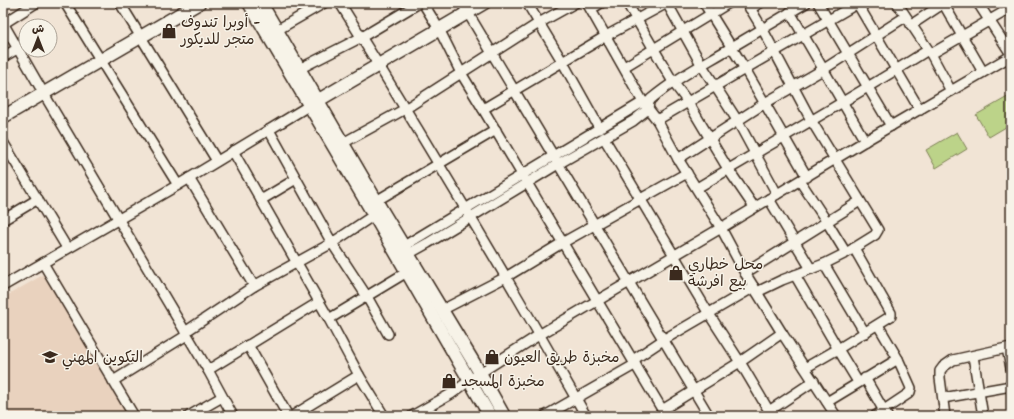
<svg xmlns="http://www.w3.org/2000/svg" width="1014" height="419" viewBox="0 0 1014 419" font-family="'Shantell Sans','Playpen Sans Arabic',sans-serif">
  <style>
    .built { fill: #e9d2be }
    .green { fill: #bcd389; stroke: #7c7e54 }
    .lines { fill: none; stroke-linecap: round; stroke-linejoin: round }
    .street-casing { stroke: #3b2a1e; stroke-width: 12 }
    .secondary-casing { stroke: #3b2a1e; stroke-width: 15 }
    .street { stroke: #f7f3e8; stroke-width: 9 }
    .secondary { stroke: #f7f3e8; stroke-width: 12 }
    .labels { text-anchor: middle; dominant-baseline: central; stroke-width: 3; stroke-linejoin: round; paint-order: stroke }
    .poi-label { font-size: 15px; fill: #3b2a1e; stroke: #f7f3e8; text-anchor: start }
  </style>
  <rect width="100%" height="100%" fill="#f1e4d5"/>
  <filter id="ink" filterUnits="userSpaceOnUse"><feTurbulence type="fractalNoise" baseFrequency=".025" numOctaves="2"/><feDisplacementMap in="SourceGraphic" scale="8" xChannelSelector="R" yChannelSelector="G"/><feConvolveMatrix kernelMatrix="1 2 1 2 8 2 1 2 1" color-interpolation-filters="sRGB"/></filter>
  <g filter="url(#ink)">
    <polygon class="built" points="48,272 132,416 3,416 3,298"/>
    <g class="green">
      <polygon points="1011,95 1011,124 989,137 976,115"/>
      <polygon points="957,132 967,149 936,168 926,150"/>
    </g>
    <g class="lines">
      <g class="street-casing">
        <g id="street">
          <polyline points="65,3 178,185"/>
          <polyline points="120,3 217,161"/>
          <path d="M340,3c85,136 167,274 246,413"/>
          <polyline points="423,3 439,29 461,73 483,109 666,416"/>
          <polyline points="462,3 709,416"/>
          <polyline points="527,3 562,61 600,129"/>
          <polyline points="587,3 643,102 657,120 678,159 721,228 745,273 782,333 836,416"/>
          <polyline points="627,3 673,82 688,102 728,169 754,207"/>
          <polyline points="667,3 701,64 737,120 777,194"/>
          <polyline points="704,3 745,69 807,177"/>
          <polyline points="747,3 762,28 811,120 878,230 875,235 846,253 824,264 782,280 757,292"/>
          <polyline points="818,3 891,126"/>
          <polyline points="857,3 920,110"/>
          <polyline points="897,3 931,54 951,91"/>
          <polyline points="943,3 983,72"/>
          <polyline points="978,3 1011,54"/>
          <polyline points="591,9 601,3"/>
          <polyline points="750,9 760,3"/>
          <polyline points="790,12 865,141"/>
          <polyline points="3,23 44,94 208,370 233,416"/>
          <polyline points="3,24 36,3"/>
          <polyline points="911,25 944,3"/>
          <polyline points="277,30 324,3"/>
          <polyline points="931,54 1011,8"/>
          <polyline points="3,57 17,49"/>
          <polyline points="624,67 729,3"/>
          <polyline points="299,69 362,37 419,3"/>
          <polyline points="483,109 606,36 667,3"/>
          <polyline points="657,120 858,3"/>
          <polyline points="269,130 332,243 366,295 388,334"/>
          <polyline points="604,138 709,314 740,362 772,416"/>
          <polyline points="3,142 67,248"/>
          <polyline points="343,143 405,109 539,23 575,3"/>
          <polyline points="233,151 329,319 359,375 384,416"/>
          <polyline points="678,159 765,103 824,69 905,17"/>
          <polyline points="189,178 254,286"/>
          <polyline points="800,181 827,222 846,253"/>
          <path d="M697,188c77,-46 155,-90 231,-138"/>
          <polyline points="769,199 811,269"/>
          <polyline points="261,200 296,179"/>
          <polyline points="376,201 496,130"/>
          <polyline points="3,220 38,199"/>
          <polyline points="399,249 643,102 648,102"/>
          <path d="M403,257l25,-14 130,-79 75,-43 15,-12 1,-7 2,-3c25,-21 53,-35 81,-52 24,-14 49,-29 74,-44"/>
          <polyline points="43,263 134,416"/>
          <polyline points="824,264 865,333"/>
          <polyline points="745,273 860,201"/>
          <polyline points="795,275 838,349 858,382"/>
          <polyline points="3,286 178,185 310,105"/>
          <polyline points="442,310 506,277 562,243 687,173"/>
          <polyline points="329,319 407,272"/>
          <polyline points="185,332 254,286 332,243 374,215"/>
          <polyline points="248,345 288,416"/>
          <polyline points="1007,348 1011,368"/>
          <polyline points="973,356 983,416"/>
          <polyline points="633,360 663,340 754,287"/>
          <polyline points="805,368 838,349 891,316 891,313 854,248"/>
          <polyline points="208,370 319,302"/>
          <polyline points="865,378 887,416"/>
          <polyline points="113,381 187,335"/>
          <polyline points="943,398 1011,386"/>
          <polyline points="827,402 898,359"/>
          <polyline points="662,410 740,362 782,333"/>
          <polyline points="769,411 814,381"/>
          <polyline points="189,416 222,397"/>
          <polyline points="292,416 359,375"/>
          <polyline points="412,416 451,394 480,373 539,335 721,228 865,141 1011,56"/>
          <polyline points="545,416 636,364"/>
          <polyline points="875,416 908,394 910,392 911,388 898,359 878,325"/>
          <polyline points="945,416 940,378 940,371 943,367 953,360 1011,347"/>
        </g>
      </g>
      <g class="secondary-casing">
        <g id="secondary">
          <polyline points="249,3 374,215 490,416"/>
          <polyline points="261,3 381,209 480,373 504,416"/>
          <polyline points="312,104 484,3"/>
          <polyline points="3,117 199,3"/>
        </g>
      </g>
      <use href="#street" class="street"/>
      <use href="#secondary" class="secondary"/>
    </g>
  </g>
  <defs>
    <g id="shop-bare" transform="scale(1.2)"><path d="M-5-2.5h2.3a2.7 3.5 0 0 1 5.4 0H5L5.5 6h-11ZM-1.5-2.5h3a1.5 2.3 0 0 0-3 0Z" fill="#3b2a1e" stroke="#f7f3e8" stroke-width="2.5" paint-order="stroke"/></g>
    <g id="university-bare" transform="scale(1.2)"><path d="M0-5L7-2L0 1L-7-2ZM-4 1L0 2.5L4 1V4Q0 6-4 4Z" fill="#3b2a1e" stroke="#f7f3e8" stroke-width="2.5" paint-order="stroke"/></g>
  </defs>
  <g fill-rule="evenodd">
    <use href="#shop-bare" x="169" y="31"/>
    <use href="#shop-bare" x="676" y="273"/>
    <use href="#university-bare" x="50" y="357"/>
    <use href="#shop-bare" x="492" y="357"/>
    <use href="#shop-bare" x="449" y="381"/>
  </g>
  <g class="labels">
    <g class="poi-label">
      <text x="181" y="22">أوبرا تندوف -<tspan x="181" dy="17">متجر للديكور</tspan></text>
      <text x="688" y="264">محل خطاري<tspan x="688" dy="17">بيع افرشة</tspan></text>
      <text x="62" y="357">التكوين المهني</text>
      <text x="504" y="357">مخبزة طريق العيون</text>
      <text x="461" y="381">مخبزة المسجد</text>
    </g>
  </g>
  <rect width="1014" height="419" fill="none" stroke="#f7f3e8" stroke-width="16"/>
  <rect x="8" y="8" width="998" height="403" fill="none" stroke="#3b2a1e" stroke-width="1.5" filter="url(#ink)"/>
  <g transform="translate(38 38)"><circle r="19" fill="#f7f3e8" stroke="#aca397"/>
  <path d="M0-3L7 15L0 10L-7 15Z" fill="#3b2a1e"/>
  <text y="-6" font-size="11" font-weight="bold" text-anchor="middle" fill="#3b2a1e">ش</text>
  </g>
</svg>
